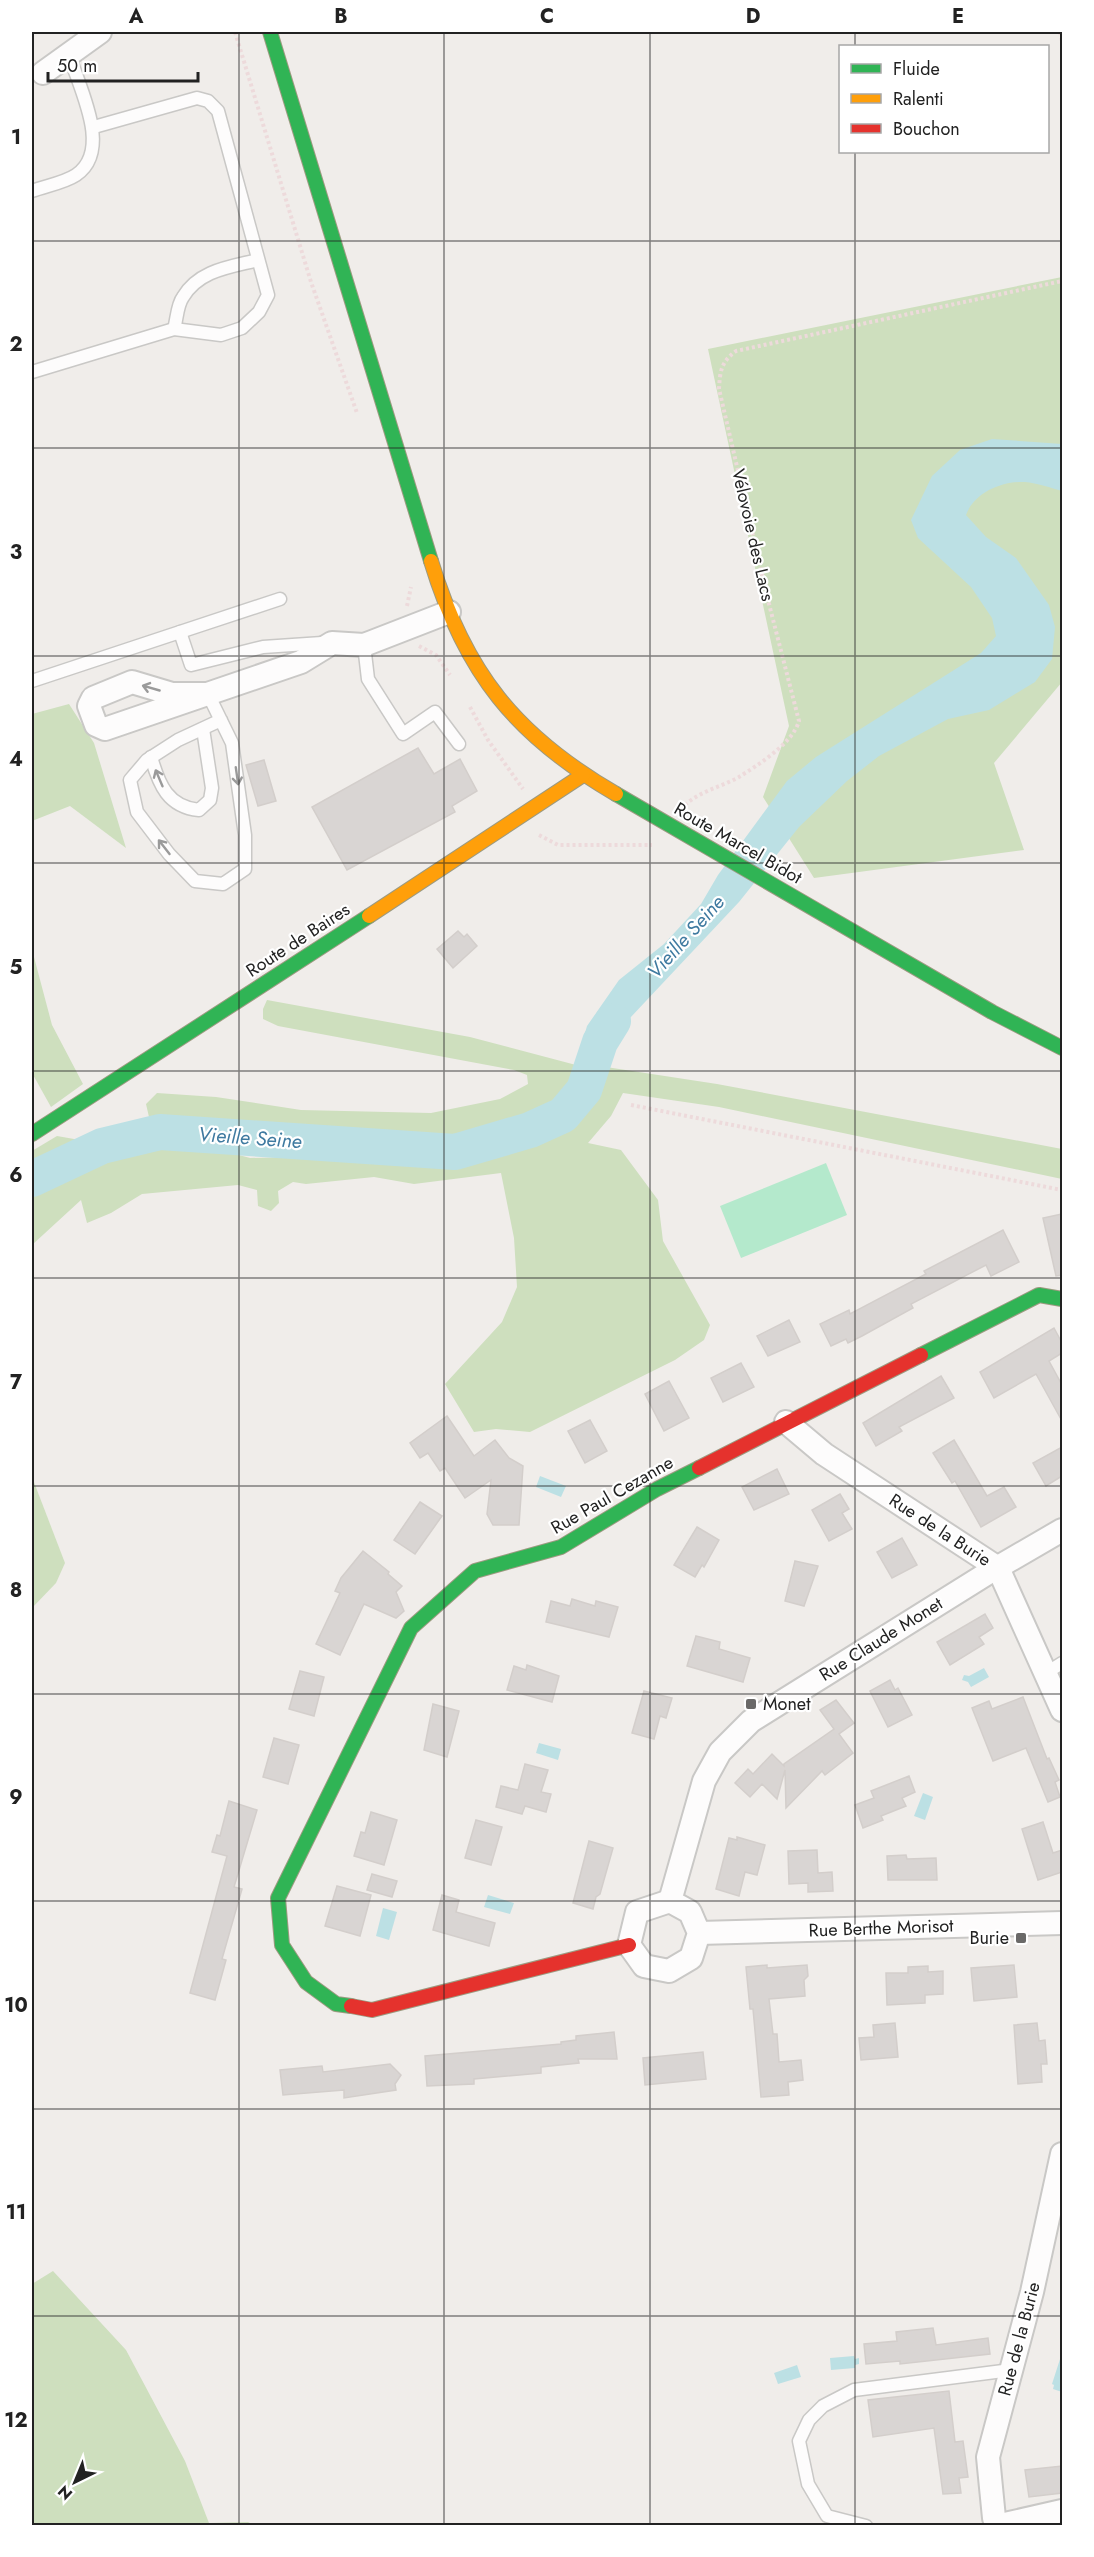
<svg xmlns="http://www.w3.org/2000/svg" width="1094" height="2557" viewBox="0 0 1094 2557" font-family="Jost,sans-serif">
  <style>
    .forest { fill: #cedfbe }
    .pitch { fill: #b4e9cc }
    .water { fill: #bce0e4 }
    .lines { fill: none; stroke-linecap: round; stroke-linejoin: round }
    .river { stroke: #bce0e4; stroke-width: 36 }
    .building { fill: #d9d5d3; stroke: #d3cecb; stroke-width: 1.5 }
    .lane-casing { stroke: #c9c8c6; stroke-width: 15 }
    .street-casing { stroke: #c9c8c6; stroke-width: 26 }
    .fast-casing { stroke: #9c9a80; stroke-width: 16 }
    .slow-casing { stroke: #9c9a80; stroke-width: 16 }
    .jam-casing { stroke: #9c9a80; stroke-width: 16 }
    .path { stroke: #eddadb; stroke-width: 4; stroke-dasharray: 3 3; stroke-linecap: butt }
    .lane { stroke: #fdfcfc; stroke-width: 12 }
    .street { stroke: #fdfcfc; stroke-width: 22 }
    .fast { stroke: #30b455; stroke-width: 14 }
    .slow { stroke: #ff9f0a; stroke-width: 14 }
    .jam { stroke: #e5322d; stroke-width: 14 }
    .oneway { stroke: #9a9a9a }
    .grid { fill: none; stroke: #222; stroke-width: 1.5; stroke-opacity: 0.55 }
    .poi-dot { fill: #6a6968; stroke: #fff; stroke-width: 2 }
    .labels { text-anchor: middle; dominant-baseline: central; stroke-width: 4.5; stroke-linejoin: round; paint-order: stroke }
    .street-label { font-size: 18px; fill: #222; stroke: #fff }
    .poi-label { font-size: 18px; fill: #222; stroke: #fff; text-anchor: start }
    .water-label { font-size: 20px; font-style: italic; fill: #3f7aa0; stroke: #fff }
    .neatline { fill: none; stroke: #222; stroke-width: 2 }
    .grid-label { font-size: 20px; text-anchor: middle; font-weight: bold; fill: #222 }
  </style>
  <rect width="100%" height="100%" fill="#f0edea"/>
  <g class="forest">
    <polygon points="1062,277 1062,682 994,763 1024,850 814,878 763,797 789,726 708,349"/>
    <polygon points="69,704 94,743 126,848 70,806 32,821 32,714"/>
    <polygon points="32,957 34,957 52,1025 83,1084 51,1107 32,1073"/>
    <polygon points="267,1000 470,1037 576,1065 570,1091 562,1104 536,1120 448,1137 306,1131 149,1117 146,1104 157,1093 216,1097 301,1110 431,1113 500,1099 528,1084 527,1075 514,1070 278,1026 263,1019 263,1009"/>
    <polygon points="606,1067 717,1084 1062,1149 1062,1179 719,1107 623,1093 611,1116 588,1143 621,1150 658,1200 663,1241 710,1325 704,1340 675,1360 530,1432 496,1429 474,1432 445,1384 502,1322 517,1287 514,1238 501,1173 414,1184 374,1177 306,1184 293,1182 278,1191 279,1203 271,1211 258,1206 257,1190 238,1185 142,1194 111,1213 87,1223 81,1200 32,1245 32,1185 54,1174 130,1146 183,1140 250,1158 330,1156 432,1162 512,1148 563,1126 587,1107"/>
    <polygon points="57,1136 91,1142 32,1171 32,1151"/>
    <polygon points="32,1477 65,1563 56,1583 32,1608"/>
    <polygon points="53,2271 126,2350 185,2461 209,2523 248,2522 254,2525 32,2525 32,2284"/>
  </g>
  <polygon class="pitch" points="826,1163 847,1215 741,1258 720,1206"/>
  <g class="water">
    <path d="M992,439l70,5v47c-11,-3 -25,-8 -37,-9 -24,-1 -51,11 -59,33l20,22 30,21 33,47 6,22 -3,32 -17,23 -46,28 -41,9 -69,37 -32,25 -48,46 -60,75 -109,116 -12,18 -12,31 -30,-2 11,-39 32,-46 45,-36 37,-40 17,-29 69,-94 29,-24 165,-104 15,-17 -4,-18 -21,-31 -53,-49 -7,-18 21,-44 28,-26z"/>
    <polygon points="540,1476 566,1486 561,1497 536,1487"/>
    <polygon points="984,1668 989,1677 971,1687 968,1682 962,1680 964,1675 969,1676"/>
    <polygon points="539,1743 561,1749 558,1760 536,1753"/>
    <polygon points="923,1793 933,1797 925,1820 914,1816"/>
    <polygon points="488,1895 514,1903 510,1914 484,1907"/>
    <polygon points="383,1908 397,1912 389,1940 376,1936"/>
    <polygon points="854,2356 855,2359 859,2358 859,2364 855,2365 855,2368 831,2370 830,2358"/>
    <polygon points="1061,2356 1062,2356 1062,2392 1053,2389 1054,2385 1052,2384"/>
    <polygon points="797,2365 801,2377 778,2384 774,2373"/>
  </g>
  <g class="lines">
    <polyline class="river" points="32,1179 102,1146 160,1132 455,1152 530,1130 563,1115 584,1090 600,1042 613,1021"/>
  </g>
  <g class="building">
    <polygon points="418,748 434,774 460,759 477,791 452,806 455,812 347,870 312,807"/>
    <polygon points="264,760 276,801 258,806 246,765"/>
    <polygon points="458,931 464,937 467,934 477,946 453,968 437,949"/>
    <polygon points="1062,1214 1062,1275 1056,1276 1043,1218"/>
    <polygon points="1003,1230 1019,1262 991,1276 986,1265 911,1304 913,1308 862,1336 848,1343 846,1339 831,1346 820,1324 849,1310 850,1314 926,1274 924,1271"/>
    <polygon points="789,1320 800,1342 768,1356 757,1336"/>
    <polygon points="1054,1328 1062,1343 1062,1353 1049,1361 1062,1385 1062,1421 1036,1374 994,1398 980,1372"/>
    <polygon points="741,1363 754,1387 723,1402 711,1378"/>
    <polygon points="941,1376 954,1398 899,1427 902,1431 876,1446 863,1423"/>
    <polygon points="669,1381 689,1418 664,1431 645,1394"/>
    <polygon points="447,1416 474,1456 495,1440 509,1458 523,1466 519,1525 493,1525 487,1514 491,1480 465,1498 445,1468 440,1471 428,1453 420,1458 410,1443"/>
    <polygon points="590,1420 607,1451 585,1463 568,1431"/>
    <polygon points="954,1440 987,1496 1004,1487 1016,1507 981,1527 955,1481 952,1483 933,1453"/>
    <polygon points="1062,1447 1062,1476 1046,1486 1033,1463"/>
    <polygon points="777,1469 789,1494 754,1510 742,1487"/>
    <polygon points="840,1494 849,1509 842,1513 852,1529 829,1541 812,1510"/>
    <polygon points="420,1502 442,1516 415,1554 394,1540"/>
    <polygon points="697,1527 719,1540 704,1567 702,1565 695,1577 674,1565"/>
    <polygon points="902,1538 917,1565 892,1578 877,1552"/>
    <polygon points="363,1551 389,1572 388,1574 402,1586 396,1592 404,1611 396,1618 364,1604 340,1655 316,1644 340,1593 335,1591 341,1578"/>
    <polygon points="795,1561 818,1566 804,1606 785,1601"/>
    <polygon points="572,1599 595,1606 596,1601 618,1607 609,1637 546,1622 551,1601 570,1606"/>
    <polygon points="985,1614 993,1628 979,1637 984,1644 950,1665 937,1642"/>
    <polygon points="696,1636 720,1642 719,1649 750,1658 743,1682 687,1666"/>
    <polygon points="527,1665 559,1676 552,1702 507,1690 514,1666 526,1670"/>
    <polygon points="300,1671 324,1677 314,1716 289,1709"/>
    <polygon points="890,1680 895,1690 898,1688 912,1715 888,1727 870,1691"/>
    <polygon points="644,1691 672,1698 666,1718 660,1716 654,1739 632,1733"/>
    <polygon points="1023,1697 1047,1759 1049,1758 1059,1780 1055,1782 1060,1797 1048,1802 1026,1748 993,1761 972,1708 989,1701 992,1709"/>
    <polygon points="836,1700 854,1723 839,1734 853,1753 825,1775 822,1771 786,1808 785,1770 777,1799 762,1784 750,1797 735,1783 748,1769 753,1774 772,1754 784,1766 784,1764 834,1729 820,1710"/>
    <polygon points="433,1704 459,1711 447,1757 424,1750"/>
    <polygon points="274,1738 299,1745 288,1784 263,1777"/>
    <polygon points="525,1764 548,1770 541,1792 551,1794 546,1812 525,1806 522,1814 496,1807 501,1786 518,1790"/>
    <polygon points="909,1776 915,1792 902,1798 906,1806 881,1816 883,1820 863,1828 855,1805 874,1798 871,1791"/>
    <polygon points="229,1801 257,1810 234,1887 242,1889 222,1959 226,1960 215,2000 190,1993 227,1856 212,1852 217,1835 220,1836"/>
    <polygon points="371,1812 397,1820 384,1865 354,1856 361,1832 365,1833"/>
    <polygon points="476,1820 502,1827 491,1865 465,1858"/>
    <polygon points="1043,1822 1053,1853 1062,1850 1062,1872 1038,1880 1022,1829"/>
    <polygon points="737,1837 765,1845 757,1875 745,1872 739,1896 716,1889 729,1838 737,1840"/>
    <polygon points="589,1841 613,1848 600,1894 596,1897 593,1909 573,1903"/>
    <polygon points="817,1850 818,1873 832,1872 833,1891 808,1892 808,1883 789,1884 788,1851"/>
    <polygon points="906,1855 907,1859 936,1858 937,1880 888,1880 887,1856"/>
    <polygon points="372,1874 397,1881 392,1897 367,1890"/>
    <polygon points="337,1886 371,1895 360,1936 325,1926"/>
    <polygon points="442,1895 459,1900 456,1912 495,1923 489,1946 433,1930"/>
    <polygon points="767,1965 767,1968 807,1965 808,1976 804,1980 805,1996 769,1999 773,2034 777,2034 779,2062 801,2060 803,2080 788,2082 789,2095 761,2097 753,2009 750,2009 746,1967"/>
    <polygon points="1014,1965 1017,1997 974,2001 971,1968"/>
    <polygon points="928,1966 928,1972 943,1971 943,1994 925,1995 925,2003 887,2005 886,1973 908,1973 908,1967"/>
    <polygon points="895,2023 898,2057 861,2060 859,2038 874,2037 873,2025"/>
    <polygon points="1037,2023 1039,2041 1045,2040 1047,2064 1041,2064 1042,2082 1018,2084 1014,2025"/>
    <polygon points="614,2032 617,2059 578,2059 579,2063 541,2067 541,2073 474,2079 474,2084 427,2086 425,2056 561,2044 561,2042 576,2040 576,2036"/>
    <polygon points="703,2052 706,2079 645,2085 643,2058"/>
    <polygon points="390,2064 401,2075 395,2084 396,2090 344,2098 344,2090 283,2095 280,2070 322,2066 323,2072"/>
    <polygon points="933,2328 936,2345 988,2338 990,2354 900,2364 900,2361 866,2364 864,2344 897,2341 896,2332"/>
    <polygon points="949,2391 955,2442 963,2441 968,2477 959,2478 961,2493 943,2494 934,2428 873,2437 868,2400"/>
    <polygon points="1062,2466 1062,2493 1029,2497 1025,2470"/>
  </g>
  <g class="lines">
    <g class="lane-casing">
      <g id="lane">
        <path d="M32,191c13,-5 32,-8 44,-16 37,-25 3,-87 -7,-121"/>
        <path d="M174,329c3,-10 3,-24 9,-32 16,-27 47,-30 75,-37"/>
        <polyline points="32,372 174,329 221,335 242,328 259,312 268,295 218,111 208,101 197,98 94,127"/>
        <polyline points="180,632 280,599"/>
        <polyline points="364,645 368,679 403,734 435,712 459,744"/>
        <polyline points="32,681 180,632 191,665 263,647 322,643"/>
        <polyline points="208,694 232,743 245,835 245,869 223,884 195,881 169,854 137,812 130,780 147,760 178,740 221,720"/>
        <path d="M151,757c8,28 17,50 48,53l11,-10 2,-12 -9,-59"/>
        <polyline points="1046,1673 1062,1663"/>
        <polyline points="866,2526 827,2516 808,2484 799,2441 809,2420 823,2406 854,2390 1011,2370"/>
      </g>
    </g>
    <g class="street-casing">
      <g id="street">
        <polyline points="43,73 100,32"/>
        <polyline points="208,694 172,694 132,682 93,698 89,706 96,725 105,729 301,662 332,643 364,645 449,612"/>
        <polyline points="786,1422 824,1454 998,1568 1062,1710"/>
        <polyline points="670,1901 704,1781 720,1752 751,1721 988,1573 1062,1530"/>
        <polygon points="670,1901 690,1912 699,1933 691,1958 669,1971 644,1966 629,1945 637,1912"/>
        <polyline points="699,1933 1062,1923"/>
        <polyline points="996,2524 994,2518 988,2457 1032,2292 1062,2154"/>
        <polyline points="996,2526 1062,2511"/>
      </g>
    </g>
    <g class="fast-casing">
      <g id="fast">
        <polyline points="270,32 431,561"/>
        <polyline points="616,794 992,1012 1062,1048"/>
        <polyline points="32,1134 369,916"/>
        <polyline points="921,1355 1039,1295 1062,1299"/>
        <polyline points="351,2006 336,2004 306,1982 282,1945 278,1898 411,1628 475,1571 561,1547 657,1489 699,1468"/>
      </g>
    </g>
    <g class="slow-casing">
      <g id="slow">
        <path d="M431,561c34,112 85,175 185,233"/>
        <polyline points="369,916 583,775"/>
      </g>
    </g>
    <g class="jam-casing">
      <g id="jam">
        <polyline points="699,1468 921,1355"/>
        <polyline points="351,2006 372,2010 629,1945"/>
      </g>
    </g>
    <g class="path">
      <polyline points="235,32 311,282 357,413"/>
      <polyline points="1060,32 1062,41"/>
      <polyline points="407,606 411,587"/>
      <polyline points="419,646 436,655 450,675"/>
      <polyline points="470,707 488,740 523,789"/>
      <path d="M685,805c15,-14 36,-18 54,-28 19,-12 54,-34 60,-56l-31,-121 -49,-211c1,-18 2,-27 17,-38l326,-70"/>
      <polyline points="539,835 558,845 652,845"/>
      <polyline points="631,1105 1062,1190"/>
    </g>
    <use href="#lane" class="lane"/>
    <use href="#street" class="street"/>
    <use href="#fast" class="fast"/>
    <use href="#slow" class="slow"/>
    <use href="#jam" class="jam"/>
  </g>
  <defs><path id="oneway-shaft" d="M-6 0H5M1.5-3L5.5 0L1.5 3" fill="none" stroke-width="1.6" stroke-linecap="round" stroke-linejoin="round" transform="scale(1.5)"/></defs>
  <g class="oneway">
    <use href="#oneway-shaft" transform="translate(151 688) rotate(-164)"/>
    <use href="#oneway-shaft" transform="translate(237 776) rotate(82)"/>
    <use href="#oneway-shaft" transform="translate(159 778) rotate(-113)"/>
    <use href="#oneway-shaft" transform="translate(164 847) rotate(-128)"/>
  </g>
  <path class="grid" d="M239,32v2494M444,32v2494M650,32v2494M855,32v14M855,152v2374M32,241h1030M32,448h1030M32,656h1030M32,863h1030M32,1071h1030M32,1278h1030M32,1486h1030M32,1694h1030M32,1901h1030M32,2109h1030M32,2316h1030"/>
  <g class="poi-dot">
    <rect x="745" y="1698" width="12" height="12" rx="3"/>
    <rect x="1015" y="1932" width="12" height="12" rx="3"/>
  </g>
  <g class="labels">
    <g class="street-label">
      <text transform="translate(753 535) rotate(77)">Vélovoie des Lacs</text>
      <text transform="translate(738 843) rotate(30)">Route Marcel Bidot</text>
      <text transform="translate(298 940) rotate(-33)">Route de Baires</text>
      <text transform="translate(612 1495) rotate(-30)">Rue Paul Cezanne</text>
      <text transform="translate(940 1530) rotate(33)">Rue de la Burie</text>
      <text transform="translate(881 1639) rotate(-32)">Rue Claude Monet</text>
      <text transform="translate(881 1928) rotate(-2)">Rue Berthe Morisot</text>
      <text transform="translate(1019 2339) rotate(-75)">Rue de la Burie</text>
    </g>
    <g class="poi-label">
      <text x="763" y="1704">Monet</text>
      <text x="1009" y="1938" text-anchor="end">Burie</text>
    </g>
    <g class="water-label">
      <text transform="translate(686 937) rotate(-48)">Vieille Seine</text>
      <text transform="translate(250 1138) rotate(4)">Vieille Seine</text>
    </g>
  </g>
  <rect width="1094" height="2557" fill="none" stroke="#ffffff" stroke-width="66"/>
  <rect x="839" y="45" width="210" height="108" fill="#ffffff" stroke="#a7a7a7" stroke-width="1.5"/>
  <rect x="851" y="64" width="30" height="9" fill="#30b455" stroke="#a7a7a7" stroke-width="1.5"/>
  <text x="893" y="75" font-size="18" fill="#222222">Fluide</text>
  <rect x="851" y="94" width="30" height="9" fill="#ff9f0a" stroke="#a7a7a7" stroke-width="1.5"/>
  <text x="893" y="105" font-size="18" fill="#222222">Ralenti</text>
  <rect x="851" y="124" width="30" height="9" fill="#e5322d" stroke="#a7a7a7" stroke-width="1.5"/>
  <text x="893" y="135" font-size="18" fill="#222222">Bouchon</text>
  <g transform="translate(75 2482) rotate(223)" stroke="#ffffff" stroke-width="4.5" paint-order="stroke">
  <path d="M0-4.5L10 22L0 15L-10 22Z" fill="#222222"/>
  <text y="-9" font-size="16" font-weight="bold" text-anchor="middle" fill="#222222">N</text>
  </g>
  <path d="M48 72v9h150v-9" fill="none" stroke="#222222" stroke-width="3"/>
  <text x="57" y="72" font-size="18" fill="#222222" stroke="#ffffff" stroke-width="4.5" paint-order="stroke">50 m</text>
  <rect x="33" y="33" width="1028" height="2491" class="neatline"/>
  <g class="grid-label">
    <text x="136" y="23">A</text>
    <text x="341" y="23">B</text>
    <text x="547" y="23">C</text>
    <text x="753" y="23">D</text>
    <text x="958" y="23">E</text>
    <text x="16" y="144">1</text>
    <text x="16" y="351">2</text>
    <text x="16" y="559">3</text>
    <text x="16" y="766">4</text>
    <text x="16" y="974">5</text>
    <text x="16" y="1182">6</text>
    <text x="16" y="1389">7</text>
    <text x="16" y="1597">8</text>
    <text x="16" y="1804">9</text>
    <text x="16" y="2012">10</text>
    <text x="16" y="2219">11</text>
    <text x="16" y="2427">12</text>
  </g>
</svg>
